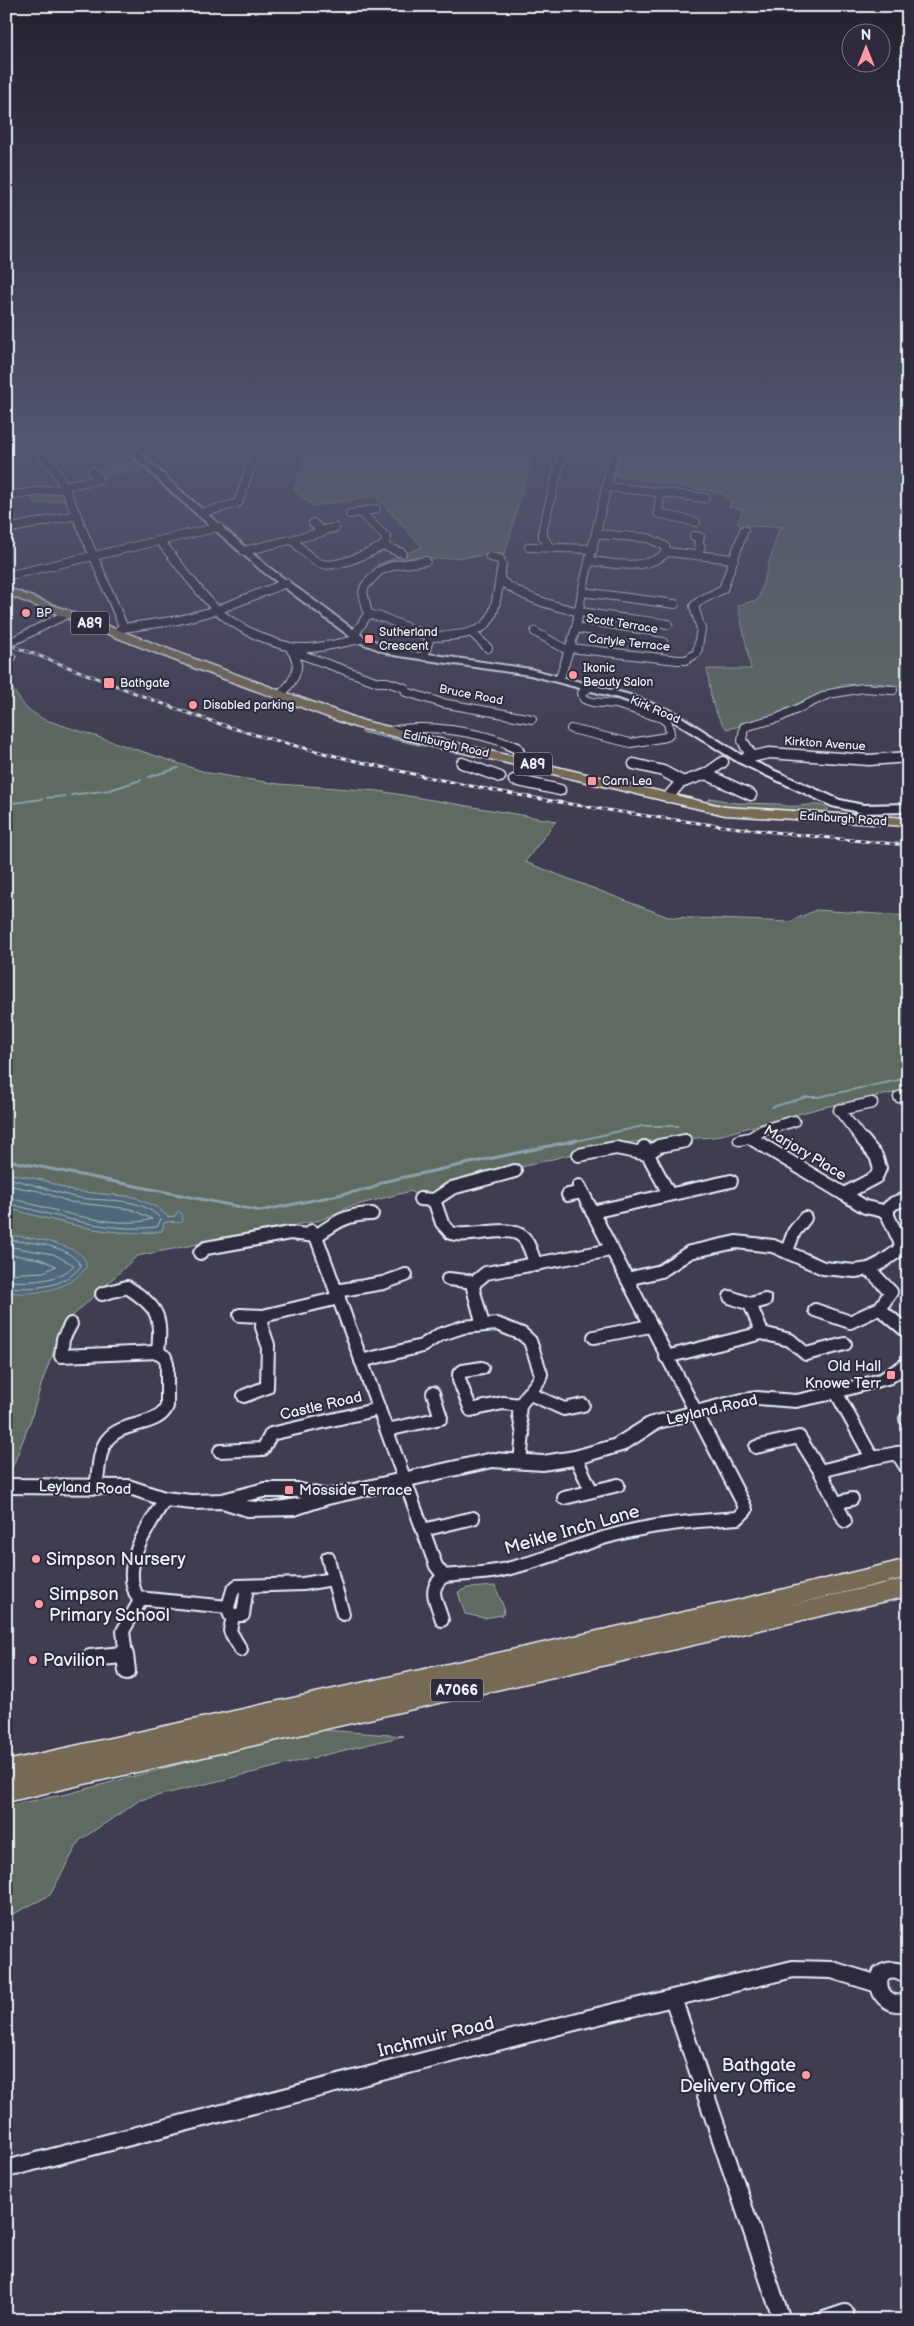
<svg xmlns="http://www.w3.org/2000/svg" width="914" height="2326" viewBox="0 0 914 2326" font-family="'Balsamiq Sans',sans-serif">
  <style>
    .green { fill: #5e6b61; stroke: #a3aeac }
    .water { fill: #506879; stroke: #8d9fac }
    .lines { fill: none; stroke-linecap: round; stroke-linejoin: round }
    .shore { stroke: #abbac5; stroke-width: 1 }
    .stream-far1 { stroke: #8d9fac; stroke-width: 2 }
    .stream { stroke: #8d9fac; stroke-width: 3 }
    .street-tunnel { stroke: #59576a; stroke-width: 8; stroke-dasharray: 8 4; stroke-linecap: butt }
    .street-far3-casing { stroke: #e8f1f8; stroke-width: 10 }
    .street-far2-casing { stroke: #e8f1f8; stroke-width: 13 }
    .street-far1-casing { stroke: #e8f1f8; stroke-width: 16 }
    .street-casing { stroke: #e8f1f8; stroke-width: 20 }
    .secondary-casing { stroke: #e8f1f8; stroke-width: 4 }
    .primary-casing { stroke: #e8f1f8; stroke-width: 3 }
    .street-far3 { stroke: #2f2a3d; stroke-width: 8 }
    .street-far2 { stroke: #2f2a3d; stroke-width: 10 }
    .street-far1 { stroke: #2f2a3d; stroke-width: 12 }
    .street { stroke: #2f2a3d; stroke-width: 16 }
    .secondary { fill: #2f2a3d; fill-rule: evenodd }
    .primary { fill: #766a54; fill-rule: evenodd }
    .rail-casing { stroke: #e8f1f8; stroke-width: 3 }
    .rail { stroke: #2f2a3d; stroke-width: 2; stroke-dasharray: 5; stroke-linecap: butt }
    .poi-dot { fill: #ff9aa2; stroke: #2f2a3d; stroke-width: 2 }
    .labels { text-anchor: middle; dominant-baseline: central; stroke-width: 4; stroke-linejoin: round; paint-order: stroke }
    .far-poi-label { font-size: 12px; fill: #e8f1f8; stroke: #2f2a3d; text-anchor: start }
    .far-street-label { font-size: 12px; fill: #e8f1f8; stroke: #2f2a3d }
    .shield { fill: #2f2a3d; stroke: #b0b5c0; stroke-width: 1 }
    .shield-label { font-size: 14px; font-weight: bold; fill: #e8f1f8 }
    .street-label { font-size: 15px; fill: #e8f1f8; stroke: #2f2a3d }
    .poi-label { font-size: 15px; fill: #e8f1f8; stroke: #2f2a3d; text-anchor: end }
    .near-street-label { font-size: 18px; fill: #e8f1f8; stroke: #2f2a3d }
    .near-poi-label { font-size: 18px; fill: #e8f1f8; stroke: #2f2a3d; text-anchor: start }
  </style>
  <rect width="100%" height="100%" fill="#403c51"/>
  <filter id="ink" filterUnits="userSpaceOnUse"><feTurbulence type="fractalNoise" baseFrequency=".02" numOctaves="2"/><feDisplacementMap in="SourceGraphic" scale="10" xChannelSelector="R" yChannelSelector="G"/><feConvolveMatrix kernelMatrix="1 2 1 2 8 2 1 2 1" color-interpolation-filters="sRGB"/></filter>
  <g filter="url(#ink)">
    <g class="green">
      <polygon points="94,442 116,442 119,445 77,454 71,447"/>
      <polygon points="310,442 548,442 537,444 530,462 505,554 423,560 413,557 382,568 377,565 422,547 375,496 314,506 294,490"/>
      <path d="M622,442h286v245l-32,-4 -33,2 -77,35 -39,9c-17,-19 -16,-36 -20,-60h44l-13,-64 20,-5 21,-71 5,-2 -43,-1 -4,-3 6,-14 -14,-2 3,-7 -11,-7 -105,-18z"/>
      <polygon points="137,460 144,468 101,476 95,470"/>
      <polygon points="60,490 65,500 35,504 30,494"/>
      <path d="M6,680l20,28 17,11 165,54 70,11 101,7 177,30 -31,41 143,55 121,5 27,-12 92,6v174l-88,18 -106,29 -99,6 -171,44 -12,8h-17l-4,-4 -62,16 -28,13 -184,36 -72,67 -22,56 -13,43 -24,62v-192h23l46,-41 -30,-10 -39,-6v-27c52,13 102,30 156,23l2,-8 6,-2 3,2 6,-11 -4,4 -7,1 -10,-9 -24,-11 -62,-6 -29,-11 -37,-7z"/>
      <path d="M711,798l25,5 43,1c16,7 36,-5 50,5l-3,2 -95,-4 -24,-6z"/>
      <polygon points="495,1586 504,1608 503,1615 484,1618 465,1614 458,1592 468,1588"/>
      <polygon points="311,1729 403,1736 140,1800 80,1840 50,1895 6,1918 6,1806 67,1794"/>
    </g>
    <g class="water">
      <path d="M6,1173l37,7 29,11 62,6 24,11 10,9 7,-1 3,-5 4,3 1,7 -4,2 -9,-2 -6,2 -2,8c-53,7 -104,-10 -156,-23z"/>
      <path d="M6,1235c17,1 72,9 79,25 1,3 1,5 1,8 -17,22 -53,28 -80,24z"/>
    </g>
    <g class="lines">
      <g class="shore">
        <path d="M6,1178c22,4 42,12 64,18 30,8 67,-3 91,23l-4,8c-51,6 -102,-12 -151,-24"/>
        <path d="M6,1185l33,6 31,11 61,7 21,10c-38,12 -107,-12 -146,-22"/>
        <path d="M6,1240c23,2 63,4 75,26 -18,23 -48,23 -75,21"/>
        <path d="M6,1246l47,8 21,11c-16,18 -46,17 -68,16"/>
        <polyline points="6,1254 40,1259 56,1266 44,1272 6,1274"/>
      </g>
      <g class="stream-far1">
        <polyline points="362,732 457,753"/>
        <polyline points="149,777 178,768"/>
        <polyline points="71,795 110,790 141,780"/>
        <polyline points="47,798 65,796"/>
        <polyline points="6,804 42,799"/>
        <polyline points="772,1107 807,1097 818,1097 908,1078"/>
        <polyline points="571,1142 643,1126 678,1126"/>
      </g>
      <polyline class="stream" points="6,1160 260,1211 373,1188 382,1182 577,1140"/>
      <polyline class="street-tunnel" points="6,644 15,640"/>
      <g class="street-far3-casing">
        <g id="street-far3">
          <polyline points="30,442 54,468 64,486 123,626 116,633"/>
          <polyline points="6,443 12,442"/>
          <polyline points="64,486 99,479 92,471"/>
          <polyline points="608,487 658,492 660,495 658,513 696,522"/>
          <polyline points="658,492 705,498"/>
          <polyline points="6,496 65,488"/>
          <polyline points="201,513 238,503 259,442"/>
          <polyline points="350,514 376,509"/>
          <polyline points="6,529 77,515"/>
          <polyline points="323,530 335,528"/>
          <polyline points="694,536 700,537 698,544 701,546 697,555"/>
          <path d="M292,540c8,7 18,19 27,23 16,7 49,-10 64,-17l4,-8 -27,-26"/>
          <path d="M160,541c18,22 36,48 56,68 18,18 58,37 83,39 20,1 42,-5 61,-9"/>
          <polyline points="383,546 402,553"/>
          <polyline points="529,547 593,549"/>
          <polyline points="550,547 543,537 543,528 564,448 576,445 616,447"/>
          <polyline points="244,551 323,532 313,523"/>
          <polyline points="667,552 734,559"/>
          <path d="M591,561c25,3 56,10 76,-9l-2,-6 -17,-8 -51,-4"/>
          <polyline points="6,576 219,527"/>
          <path d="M500,580c43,34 115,36 168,44"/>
          <polyline points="582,592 675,604"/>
          <polyline points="368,614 384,618 430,637"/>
          <polyline points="123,628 179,620 217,610 286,583"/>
          <polyline points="576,628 663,642"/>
          <polyline points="471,632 488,648"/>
          <polyline points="535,632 569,651"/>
          <polyline points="355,634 368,614 363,592 365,586 379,571 395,565 426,561"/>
          <polyline points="15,640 67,614"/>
          <polyline points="570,648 678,660 686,660 697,653 701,629 694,606 701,600 723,589 744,530"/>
          <polyline points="294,652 378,682 387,682 405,688 406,692 442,703 532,719"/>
          <polyline points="6,655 12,657"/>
          <path d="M424,656l6,-19c68,-3 62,-12 72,-73l-2,-5 -10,-2"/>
          <polyline points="560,678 576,628 582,592 617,442"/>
          <path d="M279,696c13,-12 26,-29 12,-46"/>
          <polyline points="571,729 631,743 666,737 670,733 668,723 662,718 616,704 592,702 584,699 582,693 590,687"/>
          <path d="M391,731c35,-8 89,1 122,15"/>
          <polyline points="745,746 742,741 744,727 778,718 829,694 863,688 893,690"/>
        </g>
      </g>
      <g class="street-far2-casing">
        <g id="street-far2">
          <polyline points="510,745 517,748 519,753 517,760"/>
          <polyline points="745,745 751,755"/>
          <polyline points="746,758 769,753 869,760 908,757"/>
          <polyline points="462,763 500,777"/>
          <polyline points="634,764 663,771 683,782"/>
          <polyline points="706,774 751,795"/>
          <polyline points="514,780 560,790"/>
          <polyline points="668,797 680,783 706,774 723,762"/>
          <polyline points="899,1097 908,1095"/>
          <polyline points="750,1138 756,1142"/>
          <polyline points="739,1140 750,1138 763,1130 794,1121"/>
          <polyline points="682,1142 685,1141"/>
          <polyline points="864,1142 839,1110 872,1103"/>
        </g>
      </g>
      <g class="street-far1-casing">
        <g id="street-far1">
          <polyline points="754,1140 844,1194 876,1177 880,1168 876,1156 863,1140"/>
          <polyline points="644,1147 669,1194"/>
          <polyline points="579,1155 616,1148 647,1154 659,1146 685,1141"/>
          <polyline points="844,1194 865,1207 888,1212"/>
          <polyline points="568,1195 582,1192"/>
          <polyline points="420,1199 434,1200 452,1188 515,1171"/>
          <path d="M434,1200l8,23 9,10c20,6 57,-10 72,4 7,7 9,19 13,28"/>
          <polyline points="592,1212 731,1181"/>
          <path d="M312,1231l4,5 120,330 8,10c18,-2 36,-2 53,-5 40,-7 78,-26 117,-36 40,-11 82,-14 124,-17l8,-8 -2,-5 -165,-319"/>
          <polyline points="787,1251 794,1232 805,1218"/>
          <path d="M200,1253l6,-5 84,-15 26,3c20,-14 31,-22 56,-22"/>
          <polyline points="448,1279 475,1282"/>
          <polyline points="627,1279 661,1271 690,1252 736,1242 773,1246 823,1268 855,1271 869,1269 881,1263 898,1251 901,1244 888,1216 888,1208 894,1203 908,1198"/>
          <polyline points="336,1291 383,1283 406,1275"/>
          <polyline points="730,1297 750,1304 762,1333"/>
          <polyline points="750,1304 765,1300"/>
          <polyline points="880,1309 904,1329"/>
          <polyline points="815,1310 850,1322 880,1308 891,1292 869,1269"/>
          <polyline points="240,1315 263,1316"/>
          <polyline points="71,1324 63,1339 61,1356 158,1352"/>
          <polyline points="483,1325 473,1288 475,1282 486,1273 611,1250"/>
          <polyline points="594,1337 650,1326"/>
          <polyline points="666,1357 762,1333 790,1340 806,1354 845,1344"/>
          <polyline points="361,1361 422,1346 439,1335 463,1327 497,1324 522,1334 530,1341 541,1374 539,1380 520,1405 519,1415 523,1434 520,1461"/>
          <polyline points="482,1368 463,1371 459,1374 459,1380 471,1410 503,1403 520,1405"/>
          <polyline points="528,1393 564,1409 583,1405"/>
          <polyline points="244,1396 267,1387 268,1345 262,1327 263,1316 339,1298"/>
          <polyline points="906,1419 908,1421"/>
          <polyline points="387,1430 441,1418 433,1393"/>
          <polyline points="756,1447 799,1437 820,1471 872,1458 836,1392"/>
          <polyline points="220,1451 263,1449 271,1434 379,1409"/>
          <polyline points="897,1453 908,1470"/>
          <polyline points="576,1458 591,1490"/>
          <polyline points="872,1458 908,1451"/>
          <polyline points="820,1471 845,1521"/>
          <path d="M96,1486c3,-14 2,-34 11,-46 15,-20 52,-12 60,-34v-43l-2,-6 -7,-5c4,-37 0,-45 -31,-65l-25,7"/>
          <polyline points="564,1498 618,1485"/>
          <path d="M165,1499c-17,28 -46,67 -27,99l90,9 5,-17 4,-4 66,-2 30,-5 -5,-21"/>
          <polyline points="836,1503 852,1499"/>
          <polyline points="423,1530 473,1518"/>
          <polyline points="333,1579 343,1614"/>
          <polyline points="228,1607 230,1615 243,1615 247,1586"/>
          <polyline points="233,1616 230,1631 241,1650"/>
          <path d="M442,1620c-5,-19 -16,-30 2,-44"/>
          <polyline points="109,1656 124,1655"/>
          <polyline points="126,1656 123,1631 141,1599"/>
        </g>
      </g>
      <g class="street-casing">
        <g id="street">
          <polyline points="125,1655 127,1671"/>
          <polyline points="90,1658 123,1655"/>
          <path d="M908,1976c-9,-6 -17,-8 -27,-2 -7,19 8,34 27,28"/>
          <polyline points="673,1998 782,2320"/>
          <polyline points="6,2169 590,2018 793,1969 832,1970 878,1984"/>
          <polyline points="824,2320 845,2313"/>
        </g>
      </g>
      <g class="secondary-casing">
        <g id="secondary">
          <polygon points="120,442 129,442 173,484 267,566 364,637 395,649 530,669 630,695 672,711 746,758 840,800 863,805 908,804 908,812 863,813 832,806 738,762 664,715 622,699 530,675 393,655 356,641 261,570 167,488"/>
          <path d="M908,1356v15l-17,12 -62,17 -33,7 -39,-3 -15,2 -83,22 -34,22 -51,15 -31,5 -51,-3 -164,37 -33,11 -48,1 -25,-8 -30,1 -27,-3 -36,-12 -123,-1v-14l123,1 36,12 27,3 30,-1 42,-11h33l30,7 165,-37 51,3 31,-5 39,-11 35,-22 94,-24 15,-2 39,3 33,-7 51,-14zM264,1497h33l5,1 -30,5 -27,-2z"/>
        </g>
      </g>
      <g class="primary-casing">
        <g id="primary">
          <polygon points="6,587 205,663 364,721 725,807 908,818 908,826 725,815 355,727 197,669 6,594"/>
          <polygon points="908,1559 908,1577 783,1607 908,1578 908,1596 6,1802 6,1761 734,1601"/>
        </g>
      </g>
      <use href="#street-far3" class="street-far3"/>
      <use href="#street-far2" class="street-far2"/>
      <use href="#street-far1" class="street-far1"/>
      <use href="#street" class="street"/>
      <use href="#secondary" class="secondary"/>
      <use href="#primary" class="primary"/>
      <g class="rail-casing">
        <path id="rail" d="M6,644c84,29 165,67 250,91 213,60 432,92 652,110"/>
      </g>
      <use href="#rail" class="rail"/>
    </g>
  </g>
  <linearGradient id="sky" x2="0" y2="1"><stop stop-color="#23212d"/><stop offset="0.58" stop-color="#535670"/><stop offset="1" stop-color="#535670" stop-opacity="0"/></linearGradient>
  <rect width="914" height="768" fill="url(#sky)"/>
  <g class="poi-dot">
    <circle cx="26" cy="613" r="5"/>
    <rect x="364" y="634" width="10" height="10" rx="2.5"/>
    <circle cx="573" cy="675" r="5"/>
    <rect x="103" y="677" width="12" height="12" rx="2.5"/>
    <circle cx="193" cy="705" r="5"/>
    <rect x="587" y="776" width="10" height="10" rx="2.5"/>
    <rect x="886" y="1370" width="10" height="10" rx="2.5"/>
    <rect x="284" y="1485" width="10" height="10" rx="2.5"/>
    <circle cx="36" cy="1559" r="5"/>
    <circle cx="39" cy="1604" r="5"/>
    <circle cx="33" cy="1660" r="5"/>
    <circle cx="806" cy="2075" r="5"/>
  </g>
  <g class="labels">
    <g class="far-poi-label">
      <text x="36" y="613">BP</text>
      <text x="379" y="632">Sutherland<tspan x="379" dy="14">Crescent</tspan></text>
      <text x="583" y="668">Ikonic<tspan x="583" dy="14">Beauty Salon</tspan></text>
      <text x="120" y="683">Bathgate</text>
      <text x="203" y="705">Disabled parking</text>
      <text x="602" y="781">Carn Lea</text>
    </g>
    <g class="far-street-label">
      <text transform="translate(622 624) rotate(9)">Scott Terrace</text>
      <text transform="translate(629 643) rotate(6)">Carlyle Terrace</text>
      <text transform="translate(471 695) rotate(11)">Bruce Road</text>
      <text transform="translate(655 710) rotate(23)">Kirk Road</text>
      <text transform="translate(446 744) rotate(13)">Edinburgh Road</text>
      <text transform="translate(825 744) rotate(4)">Kirkton Avenue</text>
      <text transform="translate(843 819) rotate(4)">Edinburgh Road</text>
    </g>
    <g class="shield">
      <rect x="71" y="611.5" width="38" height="23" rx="4"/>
      <rect x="514" y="752.5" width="38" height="23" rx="4"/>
      <rect x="431" y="1678.5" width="52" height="23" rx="4"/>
    </g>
    <g class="shield-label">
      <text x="90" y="623">A89</text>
      <text x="533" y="764">A89</text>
      <text x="457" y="1690">A7066</text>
    </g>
    <g class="street-label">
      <text transform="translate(805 1153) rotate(31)">Marjory Place</text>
      <text transform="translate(321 1406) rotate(-13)">Castle Road</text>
      <text transform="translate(712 1410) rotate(-13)">Leyland Road</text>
      <text transform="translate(85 1488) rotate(2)">Leyland Road</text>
    </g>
    <g class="poi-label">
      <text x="881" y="1366">Old Hall<tspan x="881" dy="17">Knowe Terr</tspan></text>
      <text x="299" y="1490" text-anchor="start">Mosside Terrace</text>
    </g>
    <g class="near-street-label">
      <text transform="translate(572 1530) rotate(-16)">Meikle Inch Lane</text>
      <text transform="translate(436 2037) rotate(-14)">Inchmuir Road</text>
    </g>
    <g class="near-poi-label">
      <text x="46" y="1559">Simpson Nursery</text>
      <text x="49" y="1594">Simpson<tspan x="49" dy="21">Primary School</tspan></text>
      <text x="43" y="1660">Pavilion</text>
      <text x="796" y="2065" text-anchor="end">Bathgate<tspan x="796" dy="21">Delivery Office</tspan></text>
    </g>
  </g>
  <rect width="914" height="2326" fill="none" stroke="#2f2a3d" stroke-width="25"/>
  <rect x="12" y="12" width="889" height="2301" fill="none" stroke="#e8f1f8" stroke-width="2" filter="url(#ink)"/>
  <g transform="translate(866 48)"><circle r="24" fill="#2f2a3d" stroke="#797a88"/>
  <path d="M0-4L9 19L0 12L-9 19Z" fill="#ff9aa2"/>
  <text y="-8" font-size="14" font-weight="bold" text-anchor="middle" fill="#e8f1f8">N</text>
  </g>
</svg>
